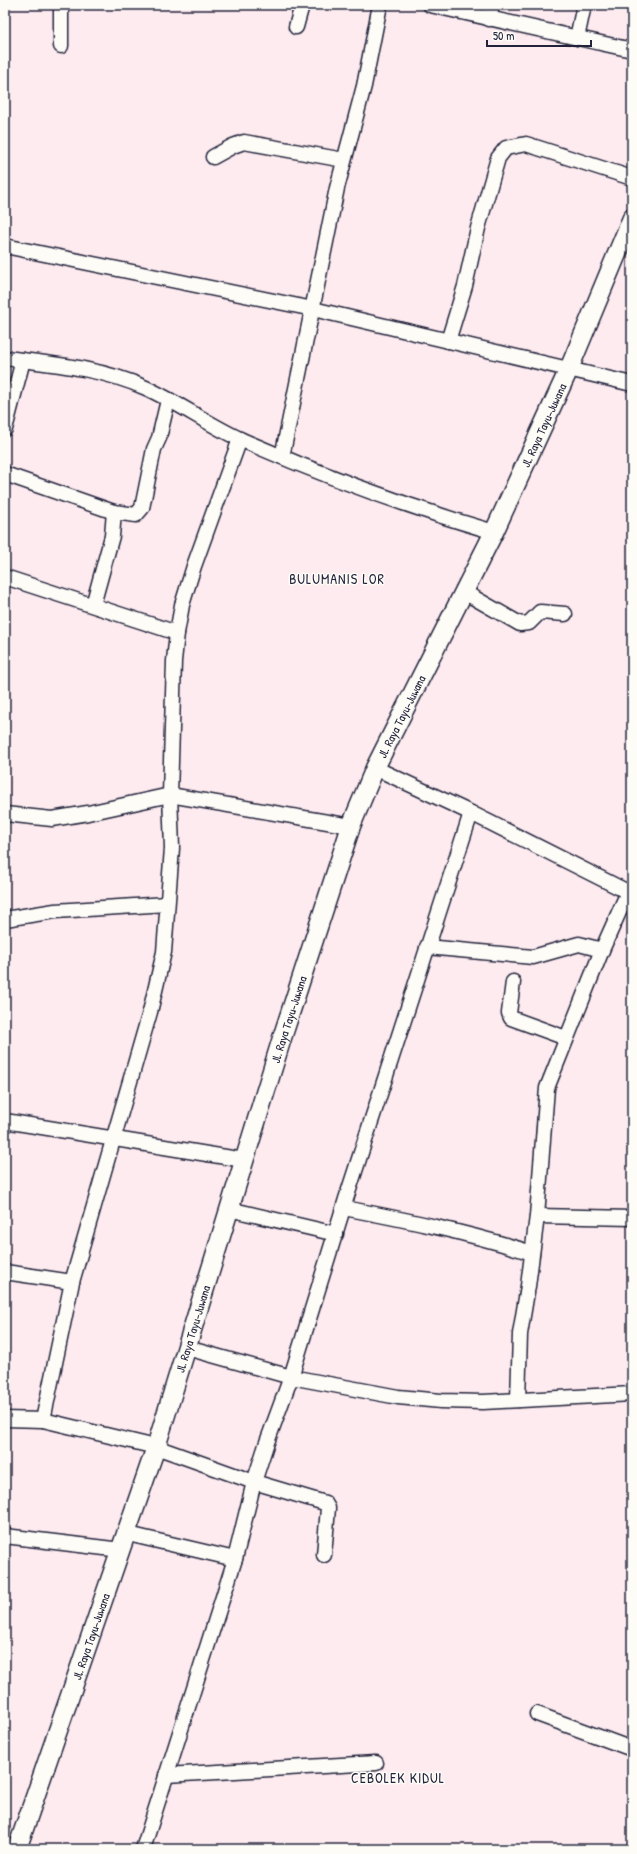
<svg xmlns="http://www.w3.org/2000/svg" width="637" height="1854" viewBox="0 0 637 1854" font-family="'Patrick Hand',sans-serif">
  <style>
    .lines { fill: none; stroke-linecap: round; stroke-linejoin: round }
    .minor-casing { stroke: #22223b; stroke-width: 17 }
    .major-casing { stroke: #22223b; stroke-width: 21 }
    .minor { stroke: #fdfcf7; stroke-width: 14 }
    .major { stroke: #fdfcf7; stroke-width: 18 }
    .labels { text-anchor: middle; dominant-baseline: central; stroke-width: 3; stroke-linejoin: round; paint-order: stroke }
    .street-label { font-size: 12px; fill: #22223b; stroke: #fdfcf7 }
    .quarter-label { font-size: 14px; letter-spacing: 1px; fill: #22223b; stroke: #fdfcf7 }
  </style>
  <rect width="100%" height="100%" fill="#fdebef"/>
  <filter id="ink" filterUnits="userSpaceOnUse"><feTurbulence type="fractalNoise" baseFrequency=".025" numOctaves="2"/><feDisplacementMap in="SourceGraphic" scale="8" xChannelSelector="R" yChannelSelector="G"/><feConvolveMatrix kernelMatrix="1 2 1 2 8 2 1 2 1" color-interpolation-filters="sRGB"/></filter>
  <g filter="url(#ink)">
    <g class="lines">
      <g class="minor-casing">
        <g id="minor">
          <polyline points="430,5 632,50"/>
          <polyline points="489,19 492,5"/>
          <polyline points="296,27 302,5"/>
          <polyline points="577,38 584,5"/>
          <polyline points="61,46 61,5"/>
          <polyline points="213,157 233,146 244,142 344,160"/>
          <polyline points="5,246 313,309 632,384"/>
          <polyline points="448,341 465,286 478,228 498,158 506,148 526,144 632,178"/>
          <path d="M5,358c48,6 97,10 141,30 33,15 63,37 96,52 82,36 166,67 252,92"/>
          <polyline points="5,429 23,360"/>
          <polyline points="282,457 337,188 364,86 380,5"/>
          <polyline points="5,474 114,512 136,515 142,508 154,449 159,438 168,400"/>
          <polyline points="5,577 177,633"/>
          <polyline points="464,592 520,624 529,623 540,612 565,614"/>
          <polyline points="93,605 112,536 114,512"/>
          <polyline points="375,768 471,813 632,894"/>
          <polyline points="5,814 52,819 88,813 170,795 351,826"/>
          <polyline points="5,919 55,911 167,904"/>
          <polyline points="427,947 533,957 579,944 602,950"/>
          <polyline points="513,982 509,1013 511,1018 566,1038"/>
          <polyline points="5,1121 244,1160"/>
          <path d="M344,1208c63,12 126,25 188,45"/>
          <polyline points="229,1209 336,1234"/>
          <polyline points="537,1216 632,1218"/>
          <polyline points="5,1272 72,1282"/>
          <polyline points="187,1348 291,1377 398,1397 441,1401 483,1402 632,1394"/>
          <polyline points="518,1400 520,1334 528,1286 537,1216 547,1088 602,950 628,892"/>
          <polyline points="5,1419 43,1420 156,1447 254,1482 325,1503 328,1508 324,1555"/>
          <polyline points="43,1420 72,1282 150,1012 164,952 172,848 170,795 174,661 177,633 182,605 194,566 240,439"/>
          <polyline points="128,1534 235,1559"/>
          <polyline points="5,1536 121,1550"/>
          <polyline points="537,1714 632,1749"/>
          <polyline points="166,1775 376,1763"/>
          <polyline points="143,1849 235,1559 254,1482 266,1445 291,1377 346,1199 471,813"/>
        </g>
      </g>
      <g class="major-casing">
        <g id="major">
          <path id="s1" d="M17,1849l139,-402 126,-409 69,-212 24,-58 119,-236 75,-163 63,-151"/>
        </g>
      </g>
      <use href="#minor" class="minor"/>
      <use href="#major" class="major"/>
    </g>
  </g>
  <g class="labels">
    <g class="street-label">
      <text stroke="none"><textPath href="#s1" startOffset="1521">Jl. Raya Tayu-Juwana</textPath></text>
      <text stroke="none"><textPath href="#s1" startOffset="1197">Jl. Raya Tayu-Juwana</textPath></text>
      <text stroke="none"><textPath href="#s1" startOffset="873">Jl. Raya Tayu-Juwana</textPath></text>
      <text stroke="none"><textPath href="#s1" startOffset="549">Jl. Raya Tayu-Juwana</textPath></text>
      <text stroke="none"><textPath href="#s1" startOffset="225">Jl. Raya Tayu-Juwana</textPath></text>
    </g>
    <g class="quarter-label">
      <text x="337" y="578">BULUMANIS LOR</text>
      <text x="398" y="1777">CEBOLEK KIDUL</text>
    </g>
  </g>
  <rect width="637" height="1854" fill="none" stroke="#fdfcf7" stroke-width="20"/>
  <rect x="10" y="10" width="617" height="1834" fill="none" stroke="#22223b" stroke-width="1.5" filter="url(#ink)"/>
  <path d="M487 40v6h104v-6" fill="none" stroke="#22223b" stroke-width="2"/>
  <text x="493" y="40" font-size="12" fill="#22223b" stroke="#fdfcf7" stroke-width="3" paint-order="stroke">50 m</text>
</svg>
